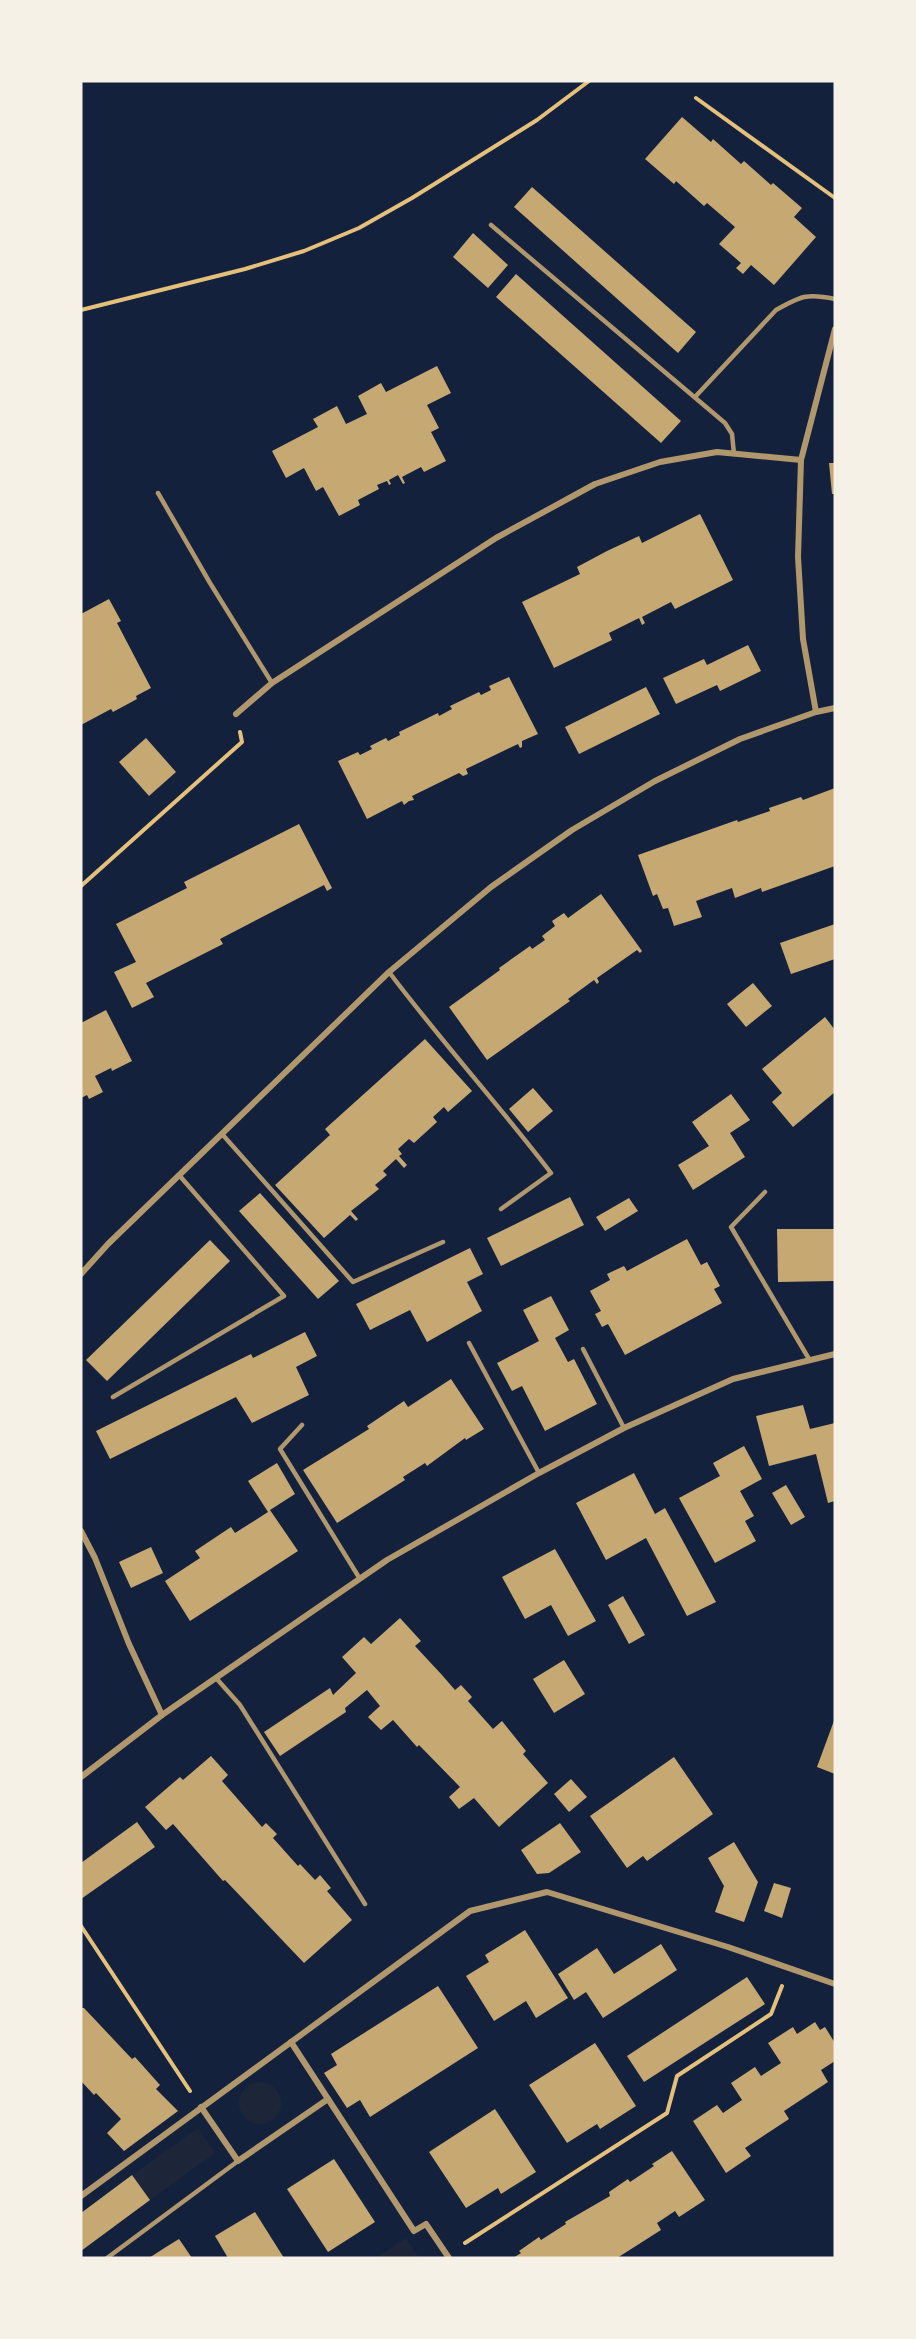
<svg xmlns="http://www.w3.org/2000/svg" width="916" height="2339" viewBox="0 0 916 2339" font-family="Raleway,sans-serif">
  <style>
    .green { fill: #1d2539 }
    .building { fill: #c6a872 }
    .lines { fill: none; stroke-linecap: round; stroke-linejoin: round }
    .path { stroke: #e5c07b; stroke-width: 4 }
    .service { stroke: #b1986c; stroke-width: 4.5 }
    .minor { stroke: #b1986c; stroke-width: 6 }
  </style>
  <rect width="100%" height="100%" fill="#14213d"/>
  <g class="green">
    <circle cx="260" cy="2103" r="21"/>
    <polygon points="198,2128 215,2153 150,2200 132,2175"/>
    <polygon points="406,2238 419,2258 376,2258"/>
  </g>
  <g class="building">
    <polygon points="682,117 711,142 713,139 741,164 744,161 771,185 773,183 802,208 794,217 816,237 774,285 751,265 743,274 736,268 741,263 719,244 735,227 707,203 704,206 676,181 674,184 645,159"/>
    <polygon points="532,187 696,332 678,353 514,207"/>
    <polygon points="473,233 508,265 488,288 453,257"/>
    <polygon points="516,274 681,421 661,443 496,297"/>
    <polygon points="437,366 451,393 427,405 439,428 431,432 446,461 424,472 421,467 402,477 405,483 403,484 398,475 389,480 391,484 389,485 387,481 377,485 379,489 358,500 360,505 339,516 323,487 316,491 304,468 286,478 272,451 318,427 313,419 337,406 346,424 367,414 358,396 381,383 386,392"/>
    <polygon points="829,463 835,463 835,494 832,494"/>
    <polygon points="700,514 733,580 675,609 671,602 642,617 645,623 642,625 639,618 609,633 612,640 554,668 522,602 580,574 577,567 607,551 639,536 642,543"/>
    <polygon points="109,599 121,621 117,623 151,688 136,696 137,699 113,712 111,709 81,725 81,614"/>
    <polygon points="748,645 761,671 720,691 717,685 676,704 663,678 704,659 707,665"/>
    <polygon points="509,677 538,734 522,741 522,747 520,748 518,744 466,769 468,774 463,776 459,773 412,796 414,800 409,801 404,805 402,801 367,819 338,761 358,752 360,755 372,749 370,746 386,738 388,741 400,735 399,732 438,713 439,716 452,709 450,706 479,692 481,695 491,690 489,686"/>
    <polygon points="646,687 660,714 579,754 565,727"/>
    <polygon points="146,738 176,772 149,796 119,762"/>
    <polygon points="835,788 835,866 762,892 761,888 735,898 732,888 696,901 702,917 674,926 668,908 663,909 657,894 653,896 638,855 737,820 738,822 770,811 769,808 801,797 803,800"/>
    <polygon points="299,824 332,888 327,891 324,885 220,939 223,944 146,983 154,997 132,1008 114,972 136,962 116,924 187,888 184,882"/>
    <polygon points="601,894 642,951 640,953 637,950 597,978 599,982 597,984 594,980 568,999 570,1001 487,1060 449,1007 500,970 499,968 530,946 532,949 545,940 542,936 555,926 552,921 564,913 568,918"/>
    <polygon points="835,924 835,959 791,974 780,943"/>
    <polygon points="753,983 772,1006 746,1027 727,1004"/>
    <polygon points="106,1010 132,1061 112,1071 111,1068 95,1076 103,1092 89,1099 87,1095 81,1098 81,1023"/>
    <polygon points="825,1017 835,1030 835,1092 793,1127 772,1102 782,1093 762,1069"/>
    <polygon points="425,1039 472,1091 448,1112 444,1107 433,1117 437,1122 414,1143 409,1139 398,1149 402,1154 399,1156 407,1165 404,1168 396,1159 383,1171 387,1175 375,1185 379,1189 351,1211 358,1219 356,1221 350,1215 324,1238 275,1185 330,1135 325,1129"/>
    <polygon points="533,1088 553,1111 528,1132 509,1109"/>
    <polygon points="731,1094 750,1120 730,1133 745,1157 693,1190 678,1165 709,1146 692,1122"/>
    <polygon points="260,1193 339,1281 318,1299 239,1211"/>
    <polygon points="570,1197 584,1225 501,1266 487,1238"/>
    <polygon points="629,1198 638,1211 605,1231 596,1217"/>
    <polygon points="777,1229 835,1229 835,1281 778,1282"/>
    <polygon points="687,1239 701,1265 707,1262 720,1286 714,1289 722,1303 625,1355 608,1324 602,1327 595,1314 601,1311 590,1291 610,1280 607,1274 624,1266 627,1271"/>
    <polygon points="210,1240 230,1261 107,1381 86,1360"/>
    <polygon points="470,1248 483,1274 467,1282 482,1311 427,1342 410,1310 370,1330 356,1304"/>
    <polygon points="551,1296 569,1330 555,1338 568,1362 574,1359 597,1404 545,1431 522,1386 512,1391 497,1363 539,1341 523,1310"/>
    <polygon points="305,1332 317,1356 296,1367 309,1395 252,1423 236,1397 110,1459 96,1431 251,1354 253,1358"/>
    <polygon points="451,1379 484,1429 466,1440 465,1438 427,1466 425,1463 403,1477 405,1480 337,1523 303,1470 369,1429 367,1426 404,1401 408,1407"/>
    <polygon points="803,1405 810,1429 835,1423 835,1501 828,1503 816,1454 769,1466 756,1416"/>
    <polygon points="744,1446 762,1479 740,1491 754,1516 745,1521 756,1541 715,1563 679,1498 720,1476 713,1463"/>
    <polygon points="277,1463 295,1494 270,1510 298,1551 190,1621 165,1581 200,1558 195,1551 231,1527 235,1533 268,1512 248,1481"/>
    <polygon points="634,1473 655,1514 665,1508 716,1602 687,1616 646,1538 606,1560 576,1503"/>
    <polygon points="786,1485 805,1517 791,1525 772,1493"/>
    <polygon points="151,1547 163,1573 131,1588 119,1562"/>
    <polygon points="555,1549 596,1621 568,1636 551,1605 525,1619 502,1577"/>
    <polygon points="623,1596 645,1635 629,1644 608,1605"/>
    <polygon points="400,1618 421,1641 415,1646 442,1675 455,1690 461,1685 472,1697 468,1701 493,1729 502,1721 526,1751 523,1754 548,1783 499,1827 474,1798 459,1809 449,1797 460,1787 419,1745 417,1747 393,1720 381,1730 368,1717 380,1706 367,1690 345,1708 346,1712 280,1756 264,1732 330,1688 333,1695 356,1673 342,1657 364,1637 371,1644"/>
    <polygon points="564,1660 585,1694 554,1713 533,1679"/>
    <polygon points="835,1718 835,1774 817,1767"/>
    <polygon points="211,1756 228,1775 222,1781 262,1827 266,1823 277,1834 273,1838 298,1866 300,1864 315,1880 320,1875 331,1888 327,1891 352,1920 304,1963 225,1880 223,1881 173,1824 166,1830 145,1807 180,1777 183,1780"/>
    <polygon points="674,1757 713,1814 647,1861 643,1856 627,1868 590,1816"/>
    <polygon points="571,1779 587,1797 569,1812 554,1794"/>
    <polygon points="137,1822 155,1847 81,1899 81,1863"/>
    <polygon points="560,1823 581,1852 549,1873 537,1874 521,1850"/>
    <polygon points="734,1842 758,1882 744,1922 715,1912 724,1886 708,1858"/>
    <polygon points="774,1883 791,1888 782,1918 764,1911"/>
    <polygon points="525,1930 568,1998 536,2018 526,2001 494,2021 466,1976 489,1962 485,1955"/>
    <polygon points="661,1944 677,1970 603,2018 586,1992 574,2000 558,1974 597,1948 614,1974"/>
    <polygon points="747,1977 765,2004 644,2082 627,2056"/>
    <polygon points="438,1986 478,2048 370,2117 360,2100 347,2108 324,2073 337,2065 331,2054"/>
    <polygon points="81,2008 84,2008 132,2059 135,2057 160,2085 156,2089 178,2111 124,2151 107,2133 121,2119 96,2093 94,2095 81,2081"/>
    <polygon points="815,2022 820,2030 825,2027 835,2043 835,2061 821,2070 828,2082 784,2111 789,2119 745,2148 751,2156 726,2173 693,2121 717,2105 723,2113 742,2100 731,2083 755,2067 761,2076 781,2063 768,2043 793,2027 797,2034"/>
    <polygon points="595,2043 636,2106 600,2129 597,2124 567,2143 529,2085"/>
    <polygon points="495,2109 536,2172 501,2194 498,2188 466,2208 429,2152"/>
    <polygon points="672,2151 705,2200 679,2217 675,2211 657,2223 661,2230 617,2258 513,2258 521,2253 519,2251 539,2237 541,2240 566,2224 565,2222 610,2196 609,2192 628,2179 630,2182 654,2166 652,2164"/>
    <polygon points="334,2159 375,2222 328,2252 287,2189"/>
    <polygon points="132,2175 150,2200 81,2251 81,2213"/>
    <polygon points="255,2212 284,2258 228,2258 215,2236"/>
    <polygon points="179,2239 192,2258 149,2258 166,2247"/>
  </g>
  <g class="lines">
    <g class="path">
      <polyline points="696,98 835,198"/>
      <polyline points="81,310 245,269 304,251 359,228 412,198 537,120 589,81"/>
      <polyline points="81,886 242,742 240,732"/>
      <polyline points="81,1926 190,2091"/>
      <polyline points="465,2243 667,2113 677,2076 771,2014 782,1986"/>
    </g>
    <g class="service">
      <polyline points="491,225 725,423 732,434 734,454"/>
      <path d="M695,397l81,-87c25,-14 31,-17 59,-11"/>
      <polyline points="158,493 210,583 272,683"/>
      <path d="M389,972c52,69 110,133 162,201l-50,36"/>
      <polyline points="222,1134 353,1282 443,1242"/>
      <polyline points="765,1192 731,1227 809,1359"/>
      <polyline points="469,1343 539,1473"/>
      <polyline points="583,1349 624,1428"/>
      <polyline points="113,1397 284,1296 179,1175"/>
      <polyline points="302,1425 280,1449 360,1579"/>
      <polyline points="216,1678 240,1705 365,1904"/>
      <polyline points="107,2258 238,2161"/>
    </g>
    <g class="minor">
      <polyline points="816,712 803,639 798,557 801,460 835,329"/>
      <polyline points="236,714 272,683 496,538 595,484 660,462 717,452 801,460"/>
      <polyline points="81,1274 108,1244 389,972 491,887 572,830 655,781 740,739 816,712 835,708"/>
      <polyline points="81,1531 95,1558 129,1644 162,1715"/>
      <polyline points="81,1777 162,1715 387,1560 539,1473 624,1428 733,1379 835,1354"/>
      <polyline points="291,2042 414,2231 426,2224 449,2258"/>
      <polyline points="201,2107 238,2161 328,2099"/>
      <polyline points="81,2196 470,1911 547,1892 728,1947 835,1984"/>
    </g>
  </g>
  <rect width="916" height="2339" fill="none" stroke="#f6f1e7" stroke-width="165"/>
</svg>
